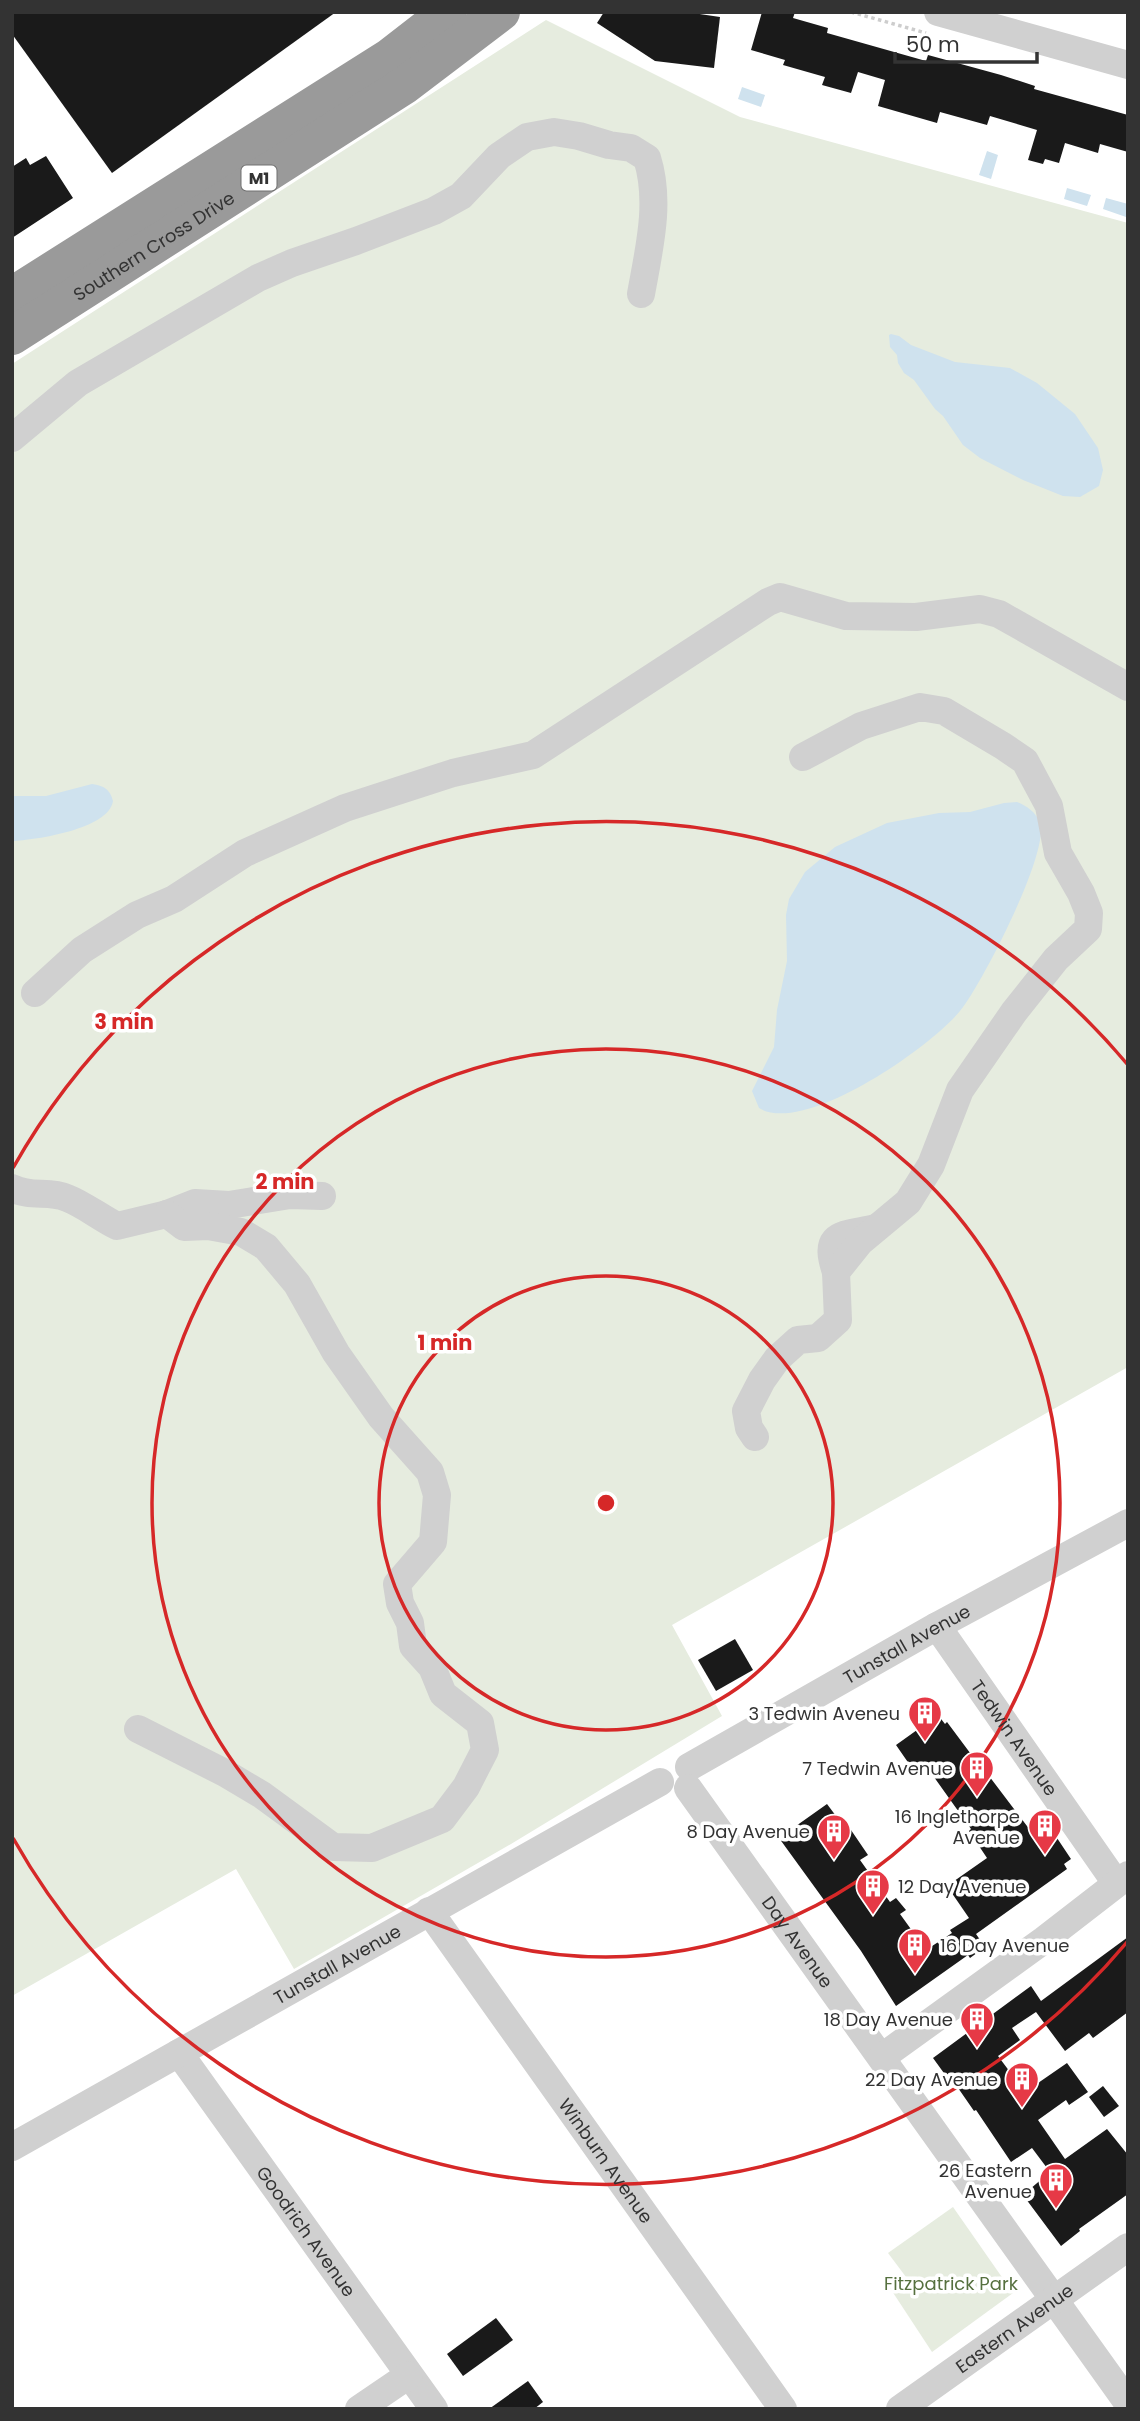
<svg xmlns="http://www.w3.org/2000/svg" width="1140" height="2421" viewBox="0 0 1140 2421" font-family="Poppins,sans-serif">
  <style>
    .green { fill: #e6ecdf }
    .water { fill: #cfe2ee }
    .building { fill: #1a1a1a }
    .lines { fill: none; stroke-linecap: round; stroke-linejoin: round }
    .path { stroke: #cdcdcd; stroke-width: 3.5; stroke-dasharray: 3.5 3.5; stroke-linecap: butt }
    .minor { stroke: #d0d0d0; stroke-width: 28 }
    .highway { stroke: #9a9a9a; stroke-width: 38 }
    .ring { fill: none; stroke: #d62828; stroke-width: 3.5 }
    .labels { text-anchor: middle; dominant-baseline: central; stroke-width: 7; stroke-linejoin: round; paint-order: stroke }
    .shield { fill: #fff; stroke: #707070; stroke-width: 2 }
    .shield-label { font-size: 16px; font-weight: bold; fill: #333 }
    .street-label { font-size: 18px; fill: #333; stroke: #fff }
    .poi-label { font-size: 18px; fill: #333; stroke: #fff; text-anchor: end }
    .park-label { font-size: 18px; fill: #56703f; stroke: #fff }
    .centre { fill: #d62828; stroke: #fff; stroke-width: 3.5 }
    .ring-label { font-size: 21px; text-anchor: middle; font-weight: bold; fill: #d62828; stroke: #fff; stroke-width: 7; stroke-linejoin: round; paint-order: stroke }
  </style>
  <rect width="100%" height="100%" fill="#fff"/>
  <g class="green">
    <polygon points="546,20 740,117 1128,223 1128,1367 672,1625 722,1716 511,1844 294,1969 236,1869 12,1996 12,364"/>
    <polygon points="953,2207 1013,2293 932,2352 890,2288 906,2277 888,2253"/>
  </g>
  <g class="water">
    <polygon points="742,87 765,95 761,107 738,99"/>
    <polygon points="987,151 998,155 991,179 979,175"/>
    <polygon points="1067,188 1091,195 1087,206 1064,199"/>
    <polygon points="1106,198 1128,204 1126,217 1103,209"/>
    <polygon points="891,334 899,336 911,345 955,362 1010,368 1037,383 1075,414 1098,448 1103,470 1099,486 1080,497 1063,496 1023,480 980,458 963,445 943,416 935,409 914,380 904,373 898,363 897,355 890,347 889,335"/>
    <path d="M92,784c12,2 18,5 21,17 -4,28 -77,39 -101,40v-45h34z"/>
    <path d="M1017,802c10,4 19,10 23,21 10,29 -59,163 -80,188 -29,36 -156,125 -201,97l-7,-17 22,-44 3,-37 10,-49 -1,-46 3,-16 16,-27 30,-25 52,-24 52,-10 31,-1 34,-9z"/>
  </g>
  <g class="building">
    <polygon points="12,12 336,12 112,173 12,34"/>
    <polygon points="604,12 686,12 720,17 714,68 655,61 597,23"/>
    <polygon points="762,12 795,12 793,18 828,28 827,33 926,61 928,55 1001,75 1035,86 1034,89 1128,115 1128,152 1100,144 1098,153 1065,143 1059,163 1045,159 1043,164 1028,160 1037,130 990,116 987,125 940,112 937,123 878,106 885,80 858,72 851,93 822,85 825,77 783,65 785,60 751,50"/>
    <polygon points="46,156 73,198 12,238 12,167 26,158 30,165"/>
    <polygon points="735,1639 753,1670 716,1691 698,1660"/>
    <polygon points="938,1715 945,1724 947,1722 985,1773 986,1772 1030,1830 1041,1823 1047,1831 1049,1829 1055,1835 1071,1859 1064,1864 1067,1869 976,1934 985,1947 970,1958 968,1955 896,2006 861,1951 779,1838 827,1804 848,1832 851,1830 868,1855 860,1860 890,1902 896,1898 906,1910 900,1914 926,1950 952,1933 950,1930 969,1918 947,1886 987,1858 969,1831 971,1829 924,1763 914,1771 896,1745"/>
    <polygon points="1128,1937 1128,2012 1093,2038 1089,2033 1065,2051 1036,2012 1012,2028 1020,2040 998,2056 1025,2092 1067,2063 1088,2092 1069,2105 1066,2100 1038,2120 1065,2159 1107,2129 1128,2155 1128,2194 1079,2229 1080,2231 1061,2246 1023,2195 1050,2172 1032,2148 1011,2162 976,2110 974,2111 956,2085 954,2087 933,2058 1031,1986 1041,2001"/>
    <polygon points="1103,2086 1119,2106 1104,2117 1089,2097"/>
    <polygon points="496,2318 513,2340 463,2376 447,2354"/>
    <polygon points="528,2381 543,2402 534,2409 489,2409"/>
  </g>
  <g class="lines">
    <polyline class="path" points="851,12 926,33"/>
    <g class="minor">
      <polyline points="938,12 1128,65"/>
      <path d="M12,438l66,-55 180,-105 34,-15 64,-22 78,-30 27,-15 38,-40 28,-19 27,-5 25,4 30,9 22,3 16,10c14,44 2,91 -6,136"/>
      <polyline points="35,993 82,950 137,915 174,899 245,853 345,808 453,773 533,755 768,602 780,597 846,616 916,617 980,609 999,614 1128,687"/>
      <path d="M12,1188c18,10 37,2 55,10 16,6 34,20 50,28l50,-12 28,-11 34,2 61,-10 32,1"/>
      <path d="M836,1272c-14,-41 6,-36 40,-44"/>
      <polyline points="755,1437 749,1428 746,1411 762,1380 777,1359 798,1340 818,1338 838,1320 836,1272 860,1242 908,1202 931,1165 960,1090 1014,1012 1056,959 1088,929 1089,913 1081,893 1058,853 1049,806 1025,761 1003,746 944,711 920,707 861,726 803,757"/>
      <path id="s1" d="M937,1626l179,257"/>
      <polyline points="138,1729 225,1773 262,1795 333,1847 372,1848 442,1819 466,1787 485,1750 480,1723 443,1694 432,1667 413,1646 410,1623 400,1603 397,1584 433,1542 437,1495 430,1472 381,1417 336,1353 297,1284 266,1247 241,1232 208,1226 184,1227 167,1214"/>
      <path id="s2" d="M689,1767l248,-141 191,-103"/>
      <path id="s3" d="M688,1788l440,615"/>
      <path id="s4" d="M429,1911l354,498"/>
      <path id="s5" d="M179,2053l255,356"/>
      <polyline points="882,2057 1044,1940 1128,1875"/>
      <path id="s6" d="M12,2147l648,-365"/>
      <polyline points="359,2409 409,2375"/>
      <path id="s7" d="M900,2409l228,-162"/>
    </g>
    <g class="highway">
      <polyline points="12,296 390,57 448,12"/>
      <path id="s8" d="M12,336l393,-251 96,-73"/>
    </g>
  </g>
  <g class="ring">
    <circle cx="606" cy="1503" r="227"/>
    <circle cx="606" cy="1503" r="454"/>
    <path d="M1128 1941A681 681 0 0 1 13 1838M13 1168A681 681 0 0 1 1128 1065"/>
  </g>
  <defs>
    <g id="building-pin" transform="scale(1.75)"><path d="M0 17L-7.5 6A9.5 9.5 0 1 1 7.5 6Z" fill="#e63946" stroke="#fff"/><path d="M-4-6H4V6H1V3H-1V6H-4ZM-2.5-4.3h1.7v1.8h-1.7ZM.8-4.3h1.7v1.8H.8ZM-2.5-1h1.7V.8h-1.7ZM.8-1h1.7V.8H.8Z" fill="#fff"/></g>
  </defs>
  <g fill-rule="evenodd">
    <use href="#building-pin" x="925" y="1713"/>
    <use href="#building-pin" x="977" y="1768"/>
    <use href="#building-pin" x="1045" y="1826"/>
    <use href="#building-pin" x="834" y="1831"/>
    <use href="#building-pin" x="873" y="1886"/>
    <use href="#building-pin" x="915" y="1945"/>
    <use href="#building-pin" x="977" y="2019"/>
    <use href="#building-pin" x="1022" y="2079"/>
    <use href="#building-pin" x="1056" y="2180"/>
  </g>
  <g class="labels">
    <rect class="shield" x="241.5" y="165.5" width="35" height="25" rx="5"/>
    <g class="shield-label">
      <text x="259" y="178">M1</text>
    </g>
    <g class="street-label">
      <text stroke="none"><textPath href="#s8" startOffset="168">Southern Cross Drive</textPath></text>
      <text stroke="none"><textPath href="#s2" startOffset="250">Tunstall Avenue</textPath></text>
      <text stroke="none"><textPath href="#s1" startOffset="136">Tedwin Avenue</textPath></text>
      <text stroke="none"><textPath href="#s3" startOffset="189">Day Avenue</textPath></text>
      <text stroke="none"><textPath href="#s6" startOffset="373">Tunstall Avenue</textPath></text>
      <text stroke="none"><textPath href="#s4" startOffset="306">Winburn Avenue</textPath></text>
      <text stroke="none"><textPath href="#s5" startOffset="219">Goodrich Avenue</textPath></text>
      <text stroke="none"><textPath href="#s7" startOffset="140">Eastern Avenue</textPath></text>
    </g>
    <g class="poi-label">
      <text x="900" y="1713">3 Tedwin Aveneu</text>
      <text x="953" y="1768">7 Tedwin Avenue</text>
      <text x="1020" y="1816">16 Inglethorpe<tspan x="1020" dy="21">Avenue</tspan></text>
      <text x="810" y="1831">8 Day Avenue</text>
      <text x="898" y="1886" text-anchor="start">12 Day Avenue</text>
      <text x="940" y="1945" text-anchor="start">16 Day Avenue</text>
      <text x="953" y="2019">18 Day Avenue</text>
      <text x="998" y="2079">22 Day Avenue</text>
      <text x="1032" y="2170">26 Eastern<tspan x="1032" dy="21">Avenue</tspan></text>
    </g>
    <g class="park-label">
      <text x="951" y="2283">Fitzpatrick Park</text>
    </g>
  </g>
  <circle cx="606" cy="1503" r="10" class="centre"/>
  <g class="ring-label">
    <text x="124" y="1029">3 min</text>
    <text x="285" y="1189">2 min</text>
    <text x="445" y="1350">1 min</text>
  </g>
  <rect width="1140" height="2421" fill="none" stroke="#333333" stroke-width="28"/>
  <path d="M895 52v10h142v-10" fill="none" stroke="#333333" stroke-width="3.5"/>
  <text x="906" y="52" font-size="21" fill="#333333" stroke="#ffffff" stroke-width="5" paint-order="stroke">50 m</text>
</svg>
